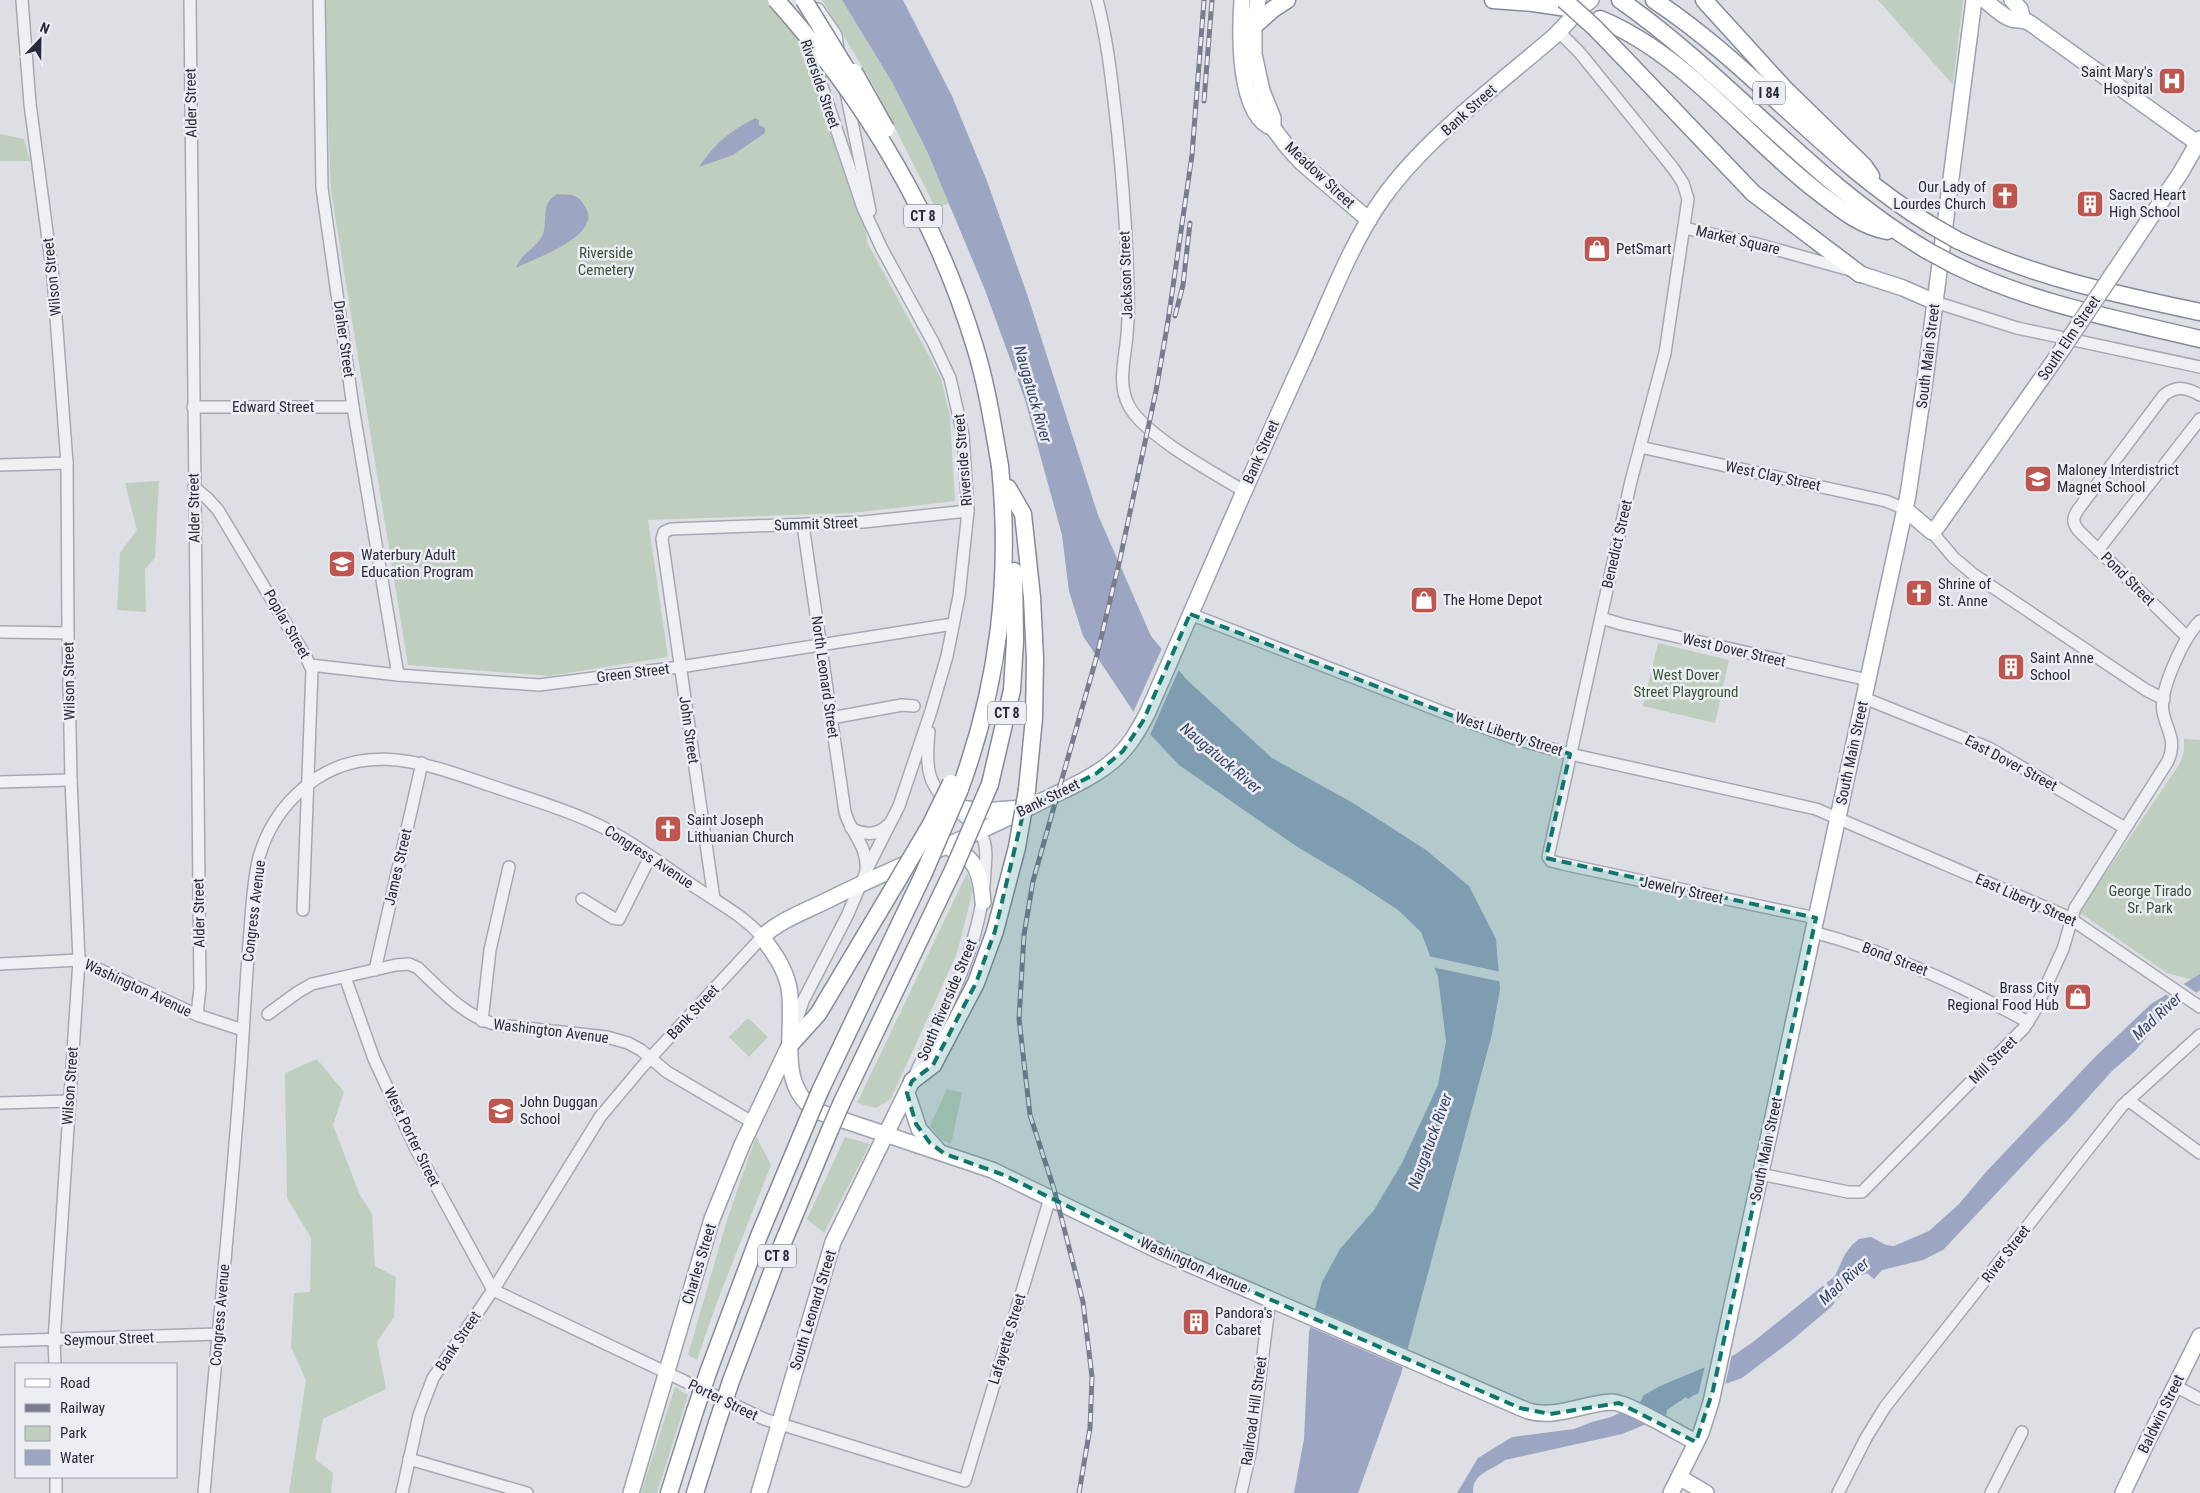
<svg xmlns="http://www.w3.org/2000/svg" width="2200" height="1493" viewBox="0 0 2200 1493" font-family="'Roboto Condensed',sans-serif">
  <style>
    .green { fill: #c0cebf }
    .water { fill: #9ca6c2 }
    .pier { fill: #dddfe5 }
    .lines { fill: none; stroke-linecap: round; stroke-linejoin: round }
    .minor-casing { stroke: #a7a9b2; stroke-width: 14 }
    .major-casing { stroke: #9ea1af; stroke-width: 18 }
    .highway-casing { stroke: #868a9a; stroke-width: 19 }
    .minor { stroke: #eff0f4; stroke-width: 11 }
    .major { stroke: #fff; stroke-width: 15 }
    .highway { stroke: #fff; stroke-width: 16 }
    .rail-casing { stroke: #797c8d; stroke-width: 5 }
    .rail { stroke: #eceef3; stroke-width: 3; stroke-dasharray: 9; stroke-linecap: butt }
    .major-bridge-casing { stroke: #9ea1af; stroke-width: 18; stroke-linecap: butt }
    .highway-bridge-casing { stroke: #868a9a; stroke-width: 19; stroke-linecap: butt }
    .major-bridge { stroke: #fff; stroke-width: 15 }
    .highway-bridge { stroke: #fff; stroke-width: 16 }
    .marked { fill: #0f766e; fill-opacity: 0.2; stroke: #0f766e; stroke-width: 4; stroke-dasharray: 10 6; stroke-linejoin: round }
    .labels { text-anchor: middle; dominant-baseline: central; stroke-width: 5; stroke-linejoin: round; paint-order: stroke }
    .shield { fill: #eceef3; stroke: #636672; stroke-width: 1 }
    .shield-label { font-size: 14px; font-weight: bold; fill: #282b3a }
    .poi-label { font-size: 15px; fill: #282b3a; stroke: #eceef3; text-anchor: start }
    .street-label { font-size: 15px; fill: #282b3a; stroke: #eceef3 }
    .park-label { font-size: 15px; fill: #375438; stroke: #eceef3 }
    .water-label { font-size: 16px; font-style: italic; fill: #374369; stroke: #eceef3 }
  </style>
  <rect width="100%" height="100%" fill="#dddfe5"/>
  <g class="green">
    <polygon points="323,0 772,0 814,50 863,208 867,242 941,378 950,417 955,501 852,513 648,520 668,657 549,676 408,665 331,191"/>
    <polygon points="822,0 842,0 892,82 927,151 949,203 936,209 874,86"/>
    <polygon points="1878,0 1963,0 1953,85"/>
    <polygon points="0,134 24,139 30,161 0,161"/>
    <polygon points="159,481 155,558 145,569 146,612 117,610 120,553 137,530 125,483"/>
    <polygon points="1658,643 1729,660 1715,723 1643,706"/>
    <polygon points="2184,739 2200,740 2200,982 2167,973 2079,912 2179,765 2184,752"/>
    <polygon points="967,873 973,890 957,953 891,1099 876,1108 857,1103"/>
    <polygon points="748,1018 768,1037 749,1057 729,1037"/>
    <polygon points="317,1059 344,1092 333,1125 359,1193 372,1214 375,1266 396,1277 394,1317 377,1342 386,1389 323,1419 315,1459 333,1473 331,1493 289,1493 306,1380 291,1347 294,1293 310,1292 311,1238 287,1198 285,1073"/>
    <polygon points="947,1089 962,1093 951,1144 942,1140 930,1126"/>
    <polygon points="756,1136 771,1165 717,1302 697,1360 688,1355 727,1220"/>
    <polygon points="845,1137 870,1144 824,1233 807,1219"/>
    <polygon points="675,1387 688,1395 657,1493 641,1493"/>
  </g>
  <g class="water">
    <polygon points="842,0 903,0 952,96 987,181 1028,297 1098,515 1151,636 1187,680 1272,758 1353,803 1426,850 1469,886 1496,939 1500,989 1492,1034 1401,1374 1358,1493 1294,1493 1304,1439 1309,1332 1322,1282 1340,1249 1374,1210 1402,1163 1438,1085 1446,1041 1438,977 1421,932 1398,910 1351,879 1296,846 1179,765 1145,729 1083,636 1069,591 1062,535 1025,400 985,290 927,151 892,82"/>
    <path d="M755,118l4,2v5l6,3v5l-32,22 -34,12c18,-26 29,-34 56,-49z"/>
    <path d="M557,194c15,1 21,-1 29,14 16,28 -53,51 -70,60 4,-14 21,-20 27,-34 5,-15 -3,-30 14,-40z"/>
    <path d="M2200,974v16l-37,28 -28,33 -23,20 -44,49 -27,26 -98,104 -20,10 -41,10 -8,9 -7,-6 -11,4 -25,30 -40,34 -49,37 -48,17 -6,4 -2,-2 -19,13 -1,6 -44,18 -117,26c-11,10 -33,12 -32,33h-16l21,-35 34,-21 62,-8 18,-7 19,-5 28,-13 5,-9 16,-9 74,-31 19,-13 82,-66 10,-22 7,-9 7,-6 12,-2 15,8 8,1 35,-15 30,-27 27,-32 109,-115 56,-53z"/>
  </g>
  <g class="pier">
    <polygon points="1163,646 1180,667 1149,737 1132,715"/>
    <polygon points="1428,956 1501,972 1502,982 1432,967"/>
    <polygon points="2181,982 2198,994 2183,1007 2164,993"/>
    <polygon points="1825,1281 1839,1300 1836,1304 1822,1284"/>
    <polygon points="1313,1308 1410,1350 1405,1368 1308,1326"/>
    <polygon points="1732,1354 1725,1385 1698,1396 1705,1365"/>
  </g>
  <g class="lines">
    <g class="minor-casing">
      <g id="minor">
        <polyline points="22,0 30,104 53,277 67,463 68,633 71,780 79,960 54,1341 55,1364"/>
        <polyline points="190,0 200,988 197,1015"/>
        <polyline points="319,0 322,188 353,407 398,675"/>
        <path d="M1097,0c11,42 15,84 20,127 6,55 10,111 11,167 1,14 0,28 -1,41 -2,24 -10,49 2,71 15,29 85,67 115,85"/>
        <polyline points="818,9 836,35 838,50"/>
        <polyline points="1559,32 1580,53 1673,168 1683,183 1688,199 1665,353 1631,481 1548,857 1551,861 1563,864 1816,918"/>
        <polyline points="846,92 870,211"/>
        <polyline points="1684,228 1757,244 1850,270"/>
        <polyline points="1935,302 2017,328 2200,367"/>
        <polyline points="193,407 353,407"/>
        <polyline points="1640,447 1886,501 1905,509"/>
        <polyline points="0,465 67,463"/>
        <polyline points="194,487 208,499 218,510 306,657 312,670 303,910"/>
        <path d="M803,525l42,287c5,20 23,34 21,57"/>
        <polyline points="1932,532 1954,558 1973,574 2146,690 2164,699"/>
        <polyline points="2098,550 2200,419"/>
        <polyline points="1190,614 1471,723 1516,739 1570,754 1816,809 2068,917 2200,1007"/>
        <polyline points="1601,618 1621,624 1868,680"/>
        <polyline points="0,632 68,633"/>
        <path d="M2187,637l-108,-106c-8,-9 -6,-15 1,-24l84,-112c13,-10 23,-7 36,0"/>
        <polyline points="310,665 398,675 539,685 680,667 953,624"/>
        <polyline points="1864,698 1989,748 2125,828"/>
        <polyline points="831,718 902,705 914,706"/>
        <polyline points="0,782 71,780"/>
        <path d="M851,828c13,7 26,8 37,-3"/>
        <polyline points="582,899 613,918 619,919 650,857"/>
        <polyline points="714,899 662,539 664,532 671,529 863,522 968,511"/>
        <path d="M1813,932c76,20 146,52 215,90"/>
        <polyline points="0,964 79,960 197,1015 243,1030"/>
        <polyline points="375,970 422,763"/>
        <polyline points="345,977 374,1059 416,1149 493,1290"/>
        <path d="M268,1014l30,-22 14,-8 84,-19 13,-1 9,4c23,22 49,51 81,57l108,12 21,6 13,7 26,22 85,50"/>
        <polyline points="482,1021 490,950 509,867"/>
        <polyline points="794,1029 803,1001 847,916 869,865 899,806 931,711 947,656 959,596 968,511 963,435 950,378 933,342 882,249 863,208 807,42"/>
        <path d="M914,1077c30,-66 69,-133 71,-207 1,-12 2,-24 -3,-34 -5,-11 -15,-17 -24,-24 -31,-25 -33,-43 -29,-80"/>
        <polyline points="2128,1100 2200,1153"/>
        <polyline points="0,1103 69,1101"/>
        <path d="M1760,1174l88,18h14l162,-164 10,-16 29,-63 12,-41 93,-147c9,-22 -1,-29 -5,-49 -4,-22 21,-75 37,-91"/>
        <polyline points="493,1290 764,1419 965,1481 1050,1198"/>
        <polyline points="0,1341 218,1334"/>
        <polyline points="2175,1386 2200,1399"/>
        <polyline points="409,1459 527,1493"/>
        <polyline points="56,1477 56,1493"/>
        <path d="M204,1493c12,-142 27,-284 37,-426 3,-45 5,-91 9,-136 2,-25 3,-50 9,-74 7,-24 20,-46 38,-63 59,-57 125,-32 192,-9 34,12 71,22 105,38 37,17 71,44 104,66 23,15 47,28 64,48l-120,130 -42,50 -103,167 -64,94 -14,37 -17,78"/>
        <polyline points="1241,1493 1251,1449 1270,1299"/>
        <polyline points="1838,1493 1866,1438 1885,1407 2122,1106 2200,1035"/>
        <polyline points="1991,1493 2022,1432"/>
      </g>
    </g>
    <g class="major-casing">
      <g id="major">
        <path d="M1242,0c-2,30 -5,116 31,128"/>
        <polyline points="1258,0 1254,26 1254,54 1262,91 1273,118 1273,128 1289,149 1302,163 1369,220"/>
        <path d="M1591,0c-16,11 -26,27 -40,39 -55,47 -127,101 -168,159 -33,46 -56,110 -80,162 -54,117 -104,236 -156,354 -9,17 -18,33 -33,46 -21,18 -48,29 -72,41 -70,36 -144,64 -214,99 -22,11 -48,20 -66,37 12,16 23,31 27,51 7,41 -14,95 27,123l176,59 169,82 367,159c29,8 55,-8 84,-9 16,0 67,32 84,40"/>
        <path d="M1985,0c7,6 16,15 24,18 8,4 13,0 21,5l170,122"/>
        <polyline points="2012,0 2020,9 2023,19"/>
        <polyline points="2114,272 2181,172 2200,139"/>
        <polyline points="1860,274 1903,288 1935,302"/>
        <polyline points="1905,509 1932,532 1937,527 2063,348"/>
        <polyline points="952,807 983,811 1020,808"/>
        <path d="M951,849c26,6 30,29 32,53"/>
        <polyline points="907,1093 919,1129 937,1149"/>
        <polyline points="1679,1477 1706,1493"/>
        <polyline points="631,1493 712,1219 742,1145 788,1048"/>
        <polyline points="759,1493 833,1242 912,1081"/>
        <polyline points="1671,1493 1701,1433 1711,1402 1908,495 1925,380 1974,0"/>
        <polyline points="2123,1493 2148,1440 2200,1336"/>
      </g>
    </g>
    <g class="highway-casing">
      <g id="highway">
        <polyline points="1493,0 1533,3 1567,8"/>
        <path d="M1620,0c109,76 193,183 308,251"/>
        <path d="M1654,0c101,67 173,162 277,225"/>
        <polyline points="1704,0 1784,88 1864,166 1871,176"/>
        <path d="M1600,19c87,36 145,117 218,173 21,16 42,34 69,39"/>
        <polyline points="1254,26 1273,9 1287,0"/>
        <polyline points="1626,60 1753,193 1860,274"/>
        <path d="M1957,240c79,38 159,54 243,72"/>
        <path d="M1954,265c77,38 163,54 246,74"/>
        <polyline points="1008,488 1023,514 1032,597 1035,659 1034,718 1027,790"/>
        <polyline points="990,784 1012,690 1015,641 1014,571"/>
        <path d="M960,789c39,-106 51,-211 40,-323"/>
        <polyline points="790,1045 818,1014 895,885"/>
        <polyline points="912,1081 933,1065 976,983 995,931 1017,847"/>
        <polyline points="820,1091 923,875"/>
        <polyline points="842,1102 954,868"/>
        <polyline points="709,1370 759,1236 806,1124"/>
        <polyline points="731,1381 782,1245 829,1132"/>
        <polyline points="669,1493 695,1411"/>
        <polyline points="695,1493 717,1423"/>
      </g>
    </g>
    <use href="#minor" class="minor"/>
    <use href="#major" class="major"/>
    <use href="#highway" class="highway"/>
    <g class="rail-casing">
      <g id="rail">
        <polyline points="1204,101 1212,0"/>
        <polyline points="1175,316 1183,285 1190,223"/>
        <polyline points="1079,1493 1090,1428 1092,1377 1083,1302 1054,1189 1030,1115 1019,1019 1024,935 1033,881 1096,659 1120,559 1156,391 1168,321 1192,155 1204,0"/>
      </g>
    </g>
    <use href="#rail" class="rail"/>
    <g class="major-bridge-casing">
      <polyline id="major-bridge" points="2063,348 2114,272"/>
    </g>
    <g class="highway-bridge-casing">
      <g id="highway-bridge">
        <path d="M776,0c90,100 160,218 199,347 12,39 18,79 25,119"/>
        <polyline points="804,0 855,83"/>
        <polyline points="1564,0 1594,27 1626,60"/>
        <polyline points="854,72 886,129"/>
        <polyline points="1931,225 1957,240"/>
        <polyline points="1928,251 1954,265"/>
        <polyline points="1017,847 1027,790"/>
        <polyline points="954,868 990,784"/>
        <polyline points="923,875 960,789"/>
        <polyline points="895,885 931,824 951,783"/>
        <polyline points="806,1124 820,1091"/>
        <polyline points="829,1132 842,1102"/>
        <polyline points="695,1411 709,1370"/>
        <polyline points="717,1423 731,1381"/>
      </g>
    </g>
    <use href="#major-bridge" class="major-bridge"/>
    <use href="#highway-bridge" class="highway-bridge"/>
  </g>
  <path class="marked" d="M1190,614l281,109 99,31 -24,104 270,60 -103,472 -17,52 -77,-39 -69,11 -30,-6 -359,-156 -157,-77 -59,-21 -15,-11 -14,-19 -9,-31 5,-12 21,-16 43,-82 19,-52 29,-121 73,-37 26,-22 20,-30z"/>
  <defs>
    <g id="hospital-square" transform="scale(1.4375)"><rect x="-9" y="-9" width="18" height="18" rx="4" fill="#bd564f" stroke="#eceef3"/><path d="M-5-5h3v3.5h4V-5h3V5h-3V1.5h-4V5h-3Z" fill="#fff"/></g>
    <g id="church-square" transform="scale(1.4375)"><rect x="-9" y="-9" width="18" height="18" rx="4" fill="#bd564f" stroke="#eceef3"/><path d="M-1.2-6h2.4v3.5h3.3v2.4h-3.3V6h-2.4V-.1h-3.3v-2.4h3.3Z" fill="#fff"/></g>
    <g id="building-square" transform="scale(1.4375)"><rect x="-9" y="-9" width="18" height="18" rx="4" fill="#bd564f" stroke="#eceef3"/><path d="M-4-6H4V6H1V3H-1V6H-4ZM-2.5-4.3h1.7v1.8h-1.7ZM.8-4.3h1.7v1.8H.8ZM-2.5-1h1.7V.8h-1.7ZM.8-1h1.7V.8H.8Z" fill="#fff"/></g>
    <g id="shop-square" transform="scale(1.4375)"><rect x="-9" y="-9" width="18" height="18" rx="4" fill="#bd564f" stroke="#eceef3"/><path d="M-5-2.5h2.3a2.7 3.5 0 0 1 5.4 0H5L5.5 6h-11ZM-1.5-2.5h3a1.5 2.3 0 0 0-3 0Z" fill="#fff"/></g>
    <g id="school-square" transform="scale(1.4375)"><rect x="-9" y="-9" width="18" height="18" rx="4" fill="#bd564f" stroke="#eceef3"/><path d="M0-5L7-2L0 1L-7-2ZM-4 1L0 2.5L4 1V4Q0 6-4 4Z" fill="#fff"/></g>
  </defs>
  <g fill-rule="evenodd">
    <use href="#hospital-square" x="2172" y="81"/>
    <use href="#church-square" x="2005" y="196"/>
    <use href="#building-square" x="2090" y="204"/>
    <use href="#shop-square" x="1597" y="249"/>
    <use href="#school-square" x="2038" y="479"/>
    <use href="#school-square" x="342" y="564"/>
    <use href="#church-square" x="1919" y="593"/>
    <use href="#shop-square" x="1424" y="600"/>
    <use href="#building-square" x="2011" y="667"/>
    <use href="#church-square" x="668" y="829"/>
    <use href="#shop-square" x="2078" y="997"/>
    <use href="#school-square" x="501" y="1111"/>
    <use href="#building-square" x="1196" y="1322"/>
  </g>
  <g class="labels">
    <g class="shield">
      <rect x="1753" y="81.5" width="32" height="23" rx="4"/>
      <rect x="904" y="204.5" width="38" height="23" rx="4"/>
      <rect x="988" y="701.5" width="38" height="23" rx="4"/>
      <rect x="758" y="1244.5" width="38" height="23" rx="4"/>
    </g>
    <g class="shield-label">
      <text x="1769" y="93">I 84</text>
      <text x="923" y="216">CT 8</text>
      <text x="1007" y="713">CT 8</text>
      <text x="777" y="1256">CT 8</text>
    </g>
    <g class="poi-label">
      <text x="2153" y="72" text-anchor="end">Saint Mary's<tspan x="2153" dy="17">Hospital</tspan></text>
      <text x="1986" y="187" text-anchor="end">Our Lady of<tspan x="1986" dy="17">Lourdes Church</tspan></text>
      <text x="2109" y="195">Sacred Heart<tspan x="2109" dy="17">High School</tspan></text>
      <text x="1616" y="249">PetSmart</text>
      <text x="2057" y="470">Maloney Interdistrict<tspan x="2057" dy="17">Magnet School</tspan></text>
      <text x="361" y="555">Waterbury Adult<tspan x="361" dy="17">Education Program</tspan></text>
      <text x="1938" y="584">Shrine of<tspan x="1938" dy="17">St. Anne</tspan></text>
      <text x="1443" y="600">The Home Depot</text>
      <text x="2030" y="658">Saint Anne<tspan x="2030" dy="17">School</tspan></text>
      <text x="687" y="820">Saint Joseph<tspan x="687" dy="17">Lithuanian Church</tspan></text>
      <text x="2059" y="988" text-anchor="end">Brass City<tspan x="2059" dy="17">Regional Food Hub</tspan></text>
      <text x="520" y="1102">John Duggan<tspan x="520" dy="17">School</tspan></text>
      <text x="1215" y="1313">Pandora's<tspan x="1215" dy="17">Cabaret</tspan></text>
    </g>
    <g class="street-label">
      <text transform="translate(820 84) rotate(71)">Riverside Street</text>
      <text transform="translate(191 103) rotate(-91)">Alder Street</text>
      <text transform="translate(1469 110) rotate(-42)">Bank Street</text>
      <text transform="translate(1320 175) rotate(43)">Meadow Street</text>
      <text transform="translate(1738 240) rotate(13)">Market Square</text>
      <text transform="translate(1126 275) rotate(-92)">Jackson Street</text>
      <text transform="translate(52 277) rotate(-96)">Wilson Street</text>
      <text transform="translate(2069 338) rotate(-56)">South Elm Street</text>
      <text transform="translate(344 339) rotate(82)">Draher Street</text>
      <text transform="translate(1928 356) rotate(-83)">South Main Street</text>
      <text x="273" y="407">Edward Street</text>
      <text transform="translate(1261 452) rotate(-66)">Bank Street</text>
      <text transform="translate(963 460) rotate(-95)">Riverside Street</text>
      <text transform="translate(1773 476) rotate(12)">West Clay Street</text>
      <text transform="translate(194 508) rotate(-91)">Alder Street</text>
      <text transform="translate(816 524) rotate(-2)">Summit Street</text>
      <text transform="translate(1617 544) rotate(-77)">Benedict Street</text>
      <text transform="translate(2128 579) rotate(45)">Pond Street</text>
      <text transform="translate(287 624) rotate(60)">Poplar Street</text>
      <text transform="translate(1734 650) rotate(13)">West Dover Street</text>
      <text transform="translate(633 673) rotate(-7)">Green Street</text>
      <text transform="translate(825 677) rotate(82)">North Leonard Street</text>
      <text transform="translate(69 681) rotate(-91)">Wilson Street</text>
      <text transform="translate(689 730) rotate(82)">John Street</text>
      <text transform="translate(1509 734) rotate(18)">West Liberty Street</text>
      <text transform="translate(1852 753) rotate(-78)">South Main Street</text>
      <text transform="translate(2011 763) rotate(28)">East Dover Street</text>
      <text transform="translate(1048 798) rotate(-26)">Bank Street</text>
      <text transform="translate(649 857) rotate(33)">Congress Avenue</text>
      <text transform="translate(398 867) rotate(-77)">James Street</text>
      <text transform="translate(1682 890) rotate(12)">Jewelry Street</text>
      <text transform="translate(2026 900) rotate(24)">East Liberty Street</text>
      <text transform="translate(254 911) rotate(-83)">Congress Avenue</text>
      <text transform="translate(199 913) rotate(-91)">Alder Street</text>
      <text transform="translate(1895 959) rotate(21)">Bond Street</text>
      <text transform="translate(138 988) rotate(25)">Washington Avenue</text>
      <text transform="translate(947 1000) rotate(-67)">South Riverside Street</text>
      <text transform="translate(693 1012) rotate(-47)">Bank Street</text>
      <text transform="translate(551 1031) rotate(7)">Washington Avenue</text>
      <text transform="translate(1993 1060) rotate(-45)">Mill Street</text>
      <text transform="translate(70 1086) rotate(-86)">Wilson Street</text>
      <text transform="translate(412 1137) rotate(64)">West Porter Street</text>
      <text transform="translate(1766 1149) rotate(-78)">South Main Street</text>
      <text transform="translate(2006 1254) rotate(-52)">River Street</text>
      <text transform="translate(699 1264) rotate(-73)">Charles Street</text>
      <text transform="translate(1194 1265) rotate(24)">Washington Avenue</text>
      <text transform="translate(813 1310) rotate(-73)">South Leonard Street</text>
      <text transform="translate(220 1315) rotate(-85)">Congress Avenue</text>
      <text transform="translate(109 1339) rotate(-2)">Seymour Street</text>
      <text transform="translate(1007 1339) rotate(-73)">Lafayette Street</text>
      <text transform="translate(458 1341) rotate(-56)">Bank Street</text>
      <text transform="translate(723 1400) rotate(26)">Porter Street</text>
      <text transform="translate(1254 1411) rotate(-82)">Railroad Hill Street</text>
      <text transform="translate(2161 1414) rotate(-64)">Baldwin Street</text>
    </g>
    <g class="park-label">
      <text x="606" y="253">Riverside<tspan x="606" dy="17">Cemetery</tspan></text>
      <text x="1686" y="675">West Dover<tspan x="1686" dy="17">Street Playground</tspan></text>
      <text x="2150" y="891">George Tirado<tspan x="2150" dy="17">Sr. Park</tspan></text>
    </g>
    <g class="water-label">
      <text transform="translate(1033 394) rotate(74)">Naugatuck River</text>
      <text transform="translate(1221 758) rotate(40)">Naugatuck River</text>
      <text transform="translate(2157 1016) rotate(-43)">Mad River</text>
      <text transform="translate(1430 1141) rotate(-70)">Naugatuck River</text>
      <text transform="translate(1844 1281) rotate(-42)">Mad River</text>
    </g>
  </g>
  <rect x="15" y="1363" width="162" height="115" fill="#eceef3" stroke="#9ea0a9"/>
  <rect x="25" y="1379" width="25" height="8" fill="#ffffff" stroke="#9ea0a9"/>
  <text x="60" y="1388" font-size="15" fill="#282b3a">Road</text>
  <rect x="25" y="1404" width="25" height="8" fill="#797c8d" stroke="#9ea0a9"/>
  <text x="60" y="1413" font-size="15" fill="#282b3a">Railway</text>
  <rect x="25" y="1426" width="25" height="15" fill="#c0cebf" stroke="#9ea0a9"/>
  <text x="60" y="1438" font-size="15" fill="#282b3a">Park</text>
  <rect x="25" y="1450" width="25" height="15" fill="#9ca6c2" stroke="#9ea0a9"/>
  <text x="60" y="1463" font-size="15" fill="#282b3a">Water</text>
  <g transform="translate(40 40) rotate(22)" stroke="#eceef3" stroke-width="4" paint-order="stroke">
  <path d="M0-4L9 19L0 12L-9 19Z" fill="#282b3a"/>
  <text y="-8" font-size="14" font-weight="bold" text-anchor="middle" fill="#282b3a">N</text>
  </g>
</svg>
